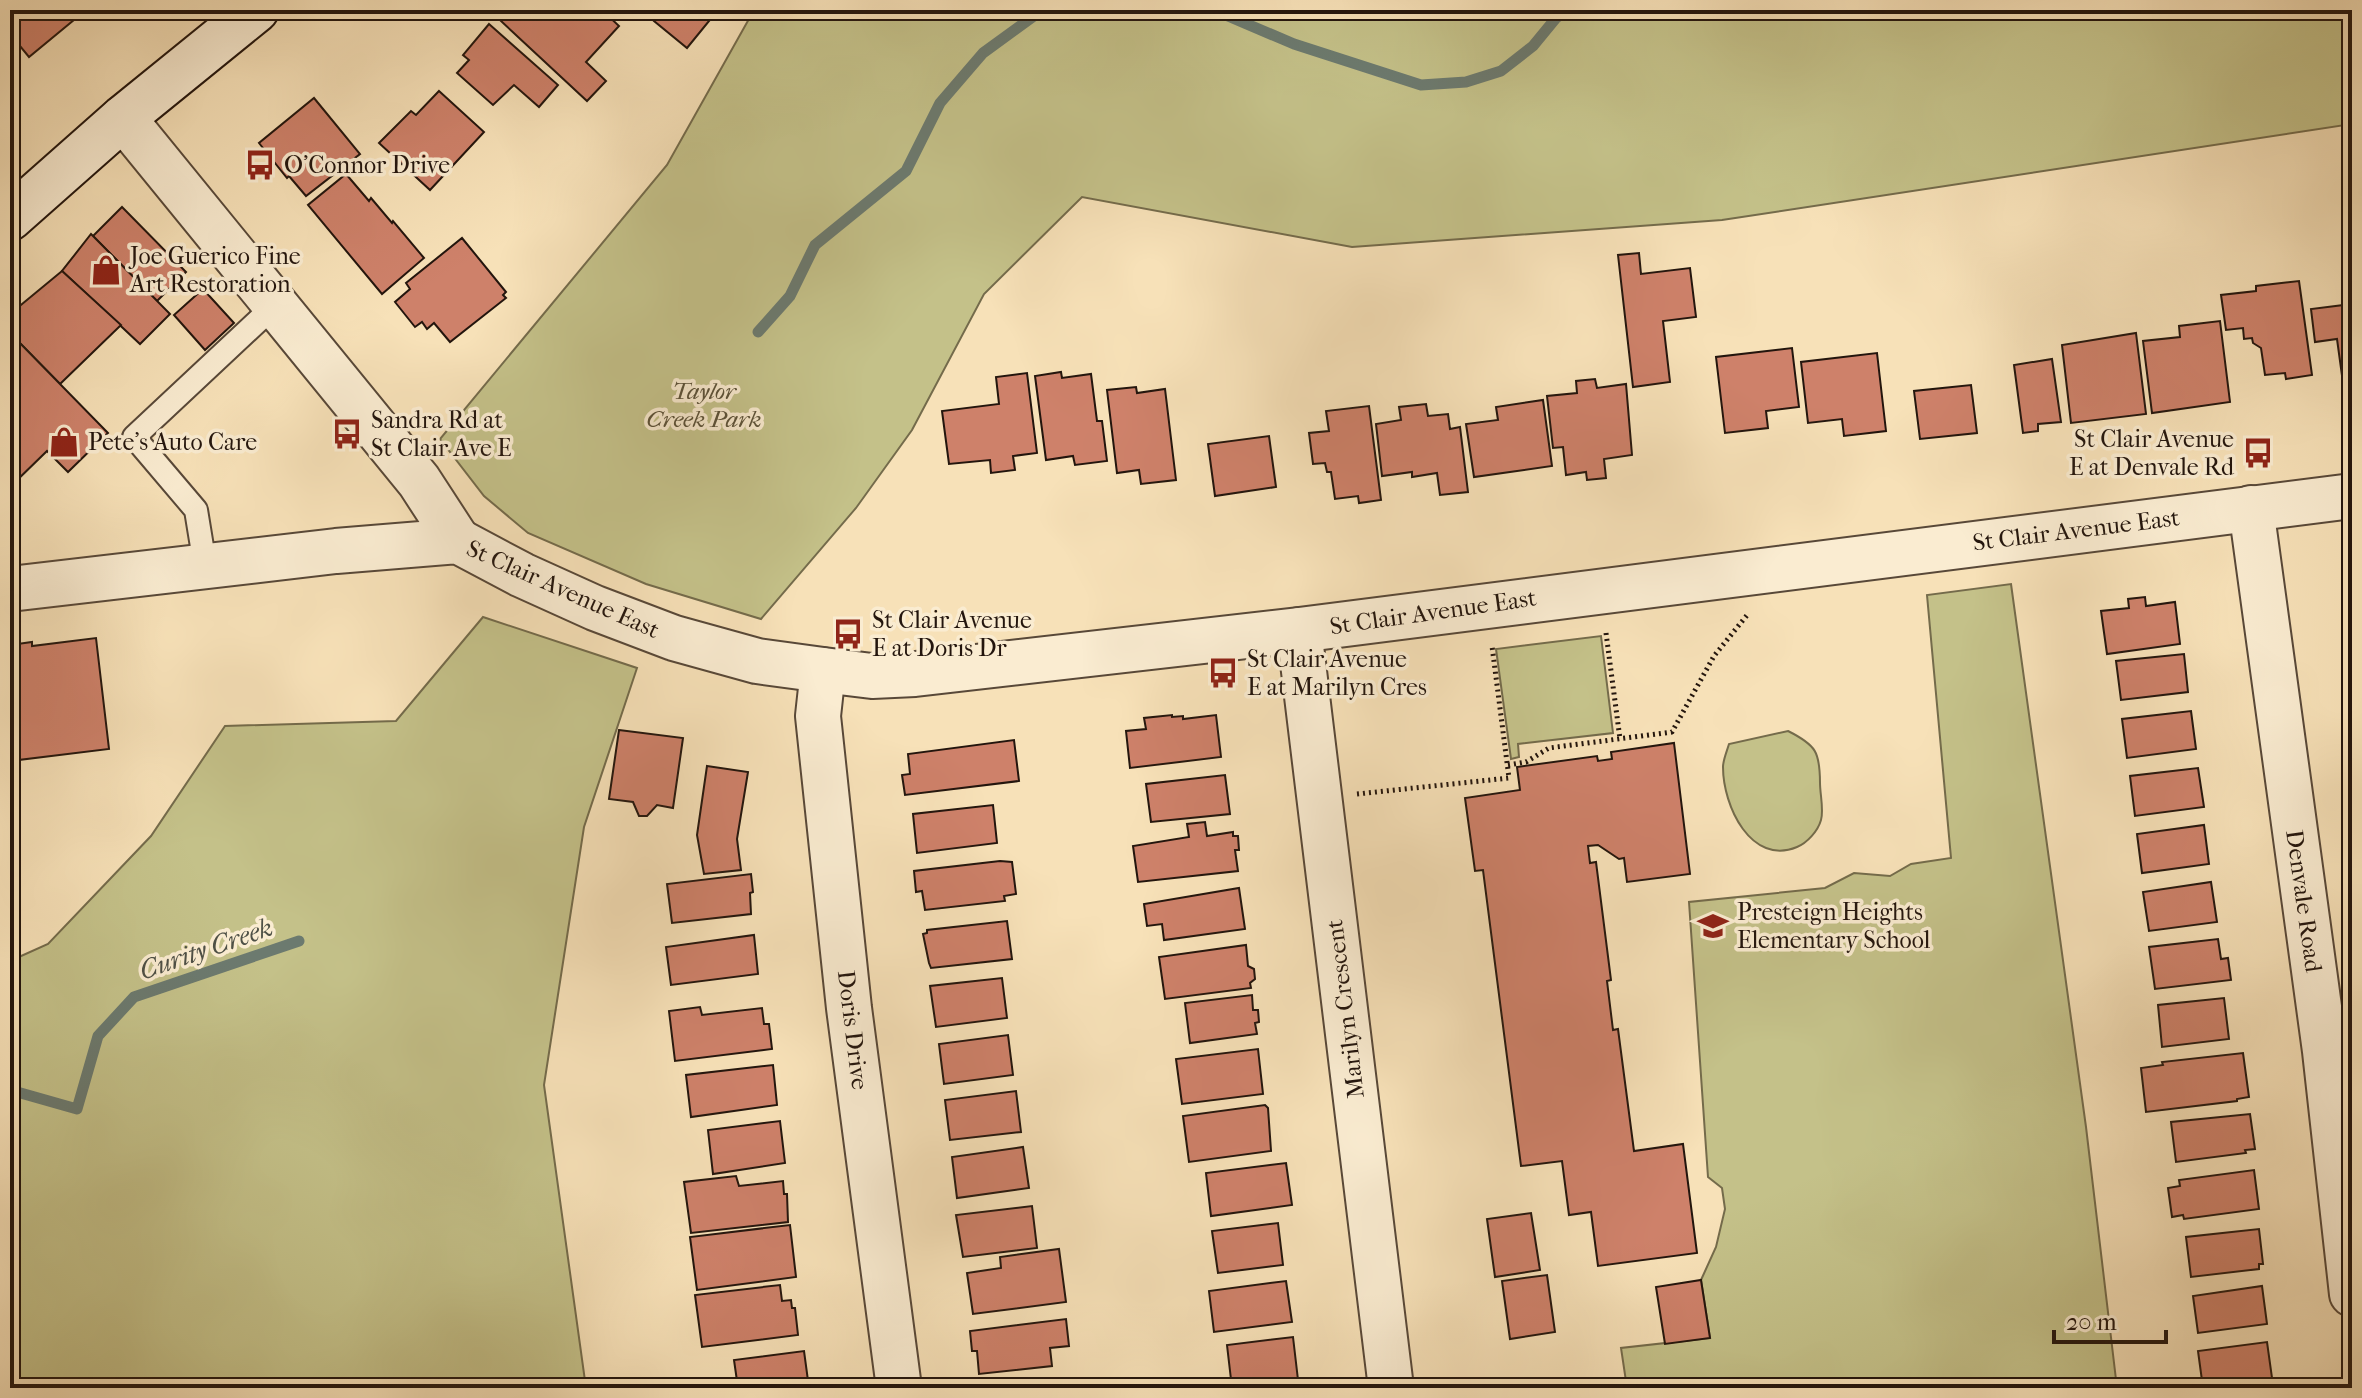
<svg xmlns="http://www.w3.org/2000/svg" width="2362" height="1398" viewBox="0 0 2362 1398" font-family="'IM FELL French Canon',serif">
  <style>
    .green { fill: #c4c189; stroke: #746b4b; stroke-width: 2 }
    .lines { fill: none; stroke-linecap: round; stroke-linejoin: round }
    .stream { stroke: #6c7a6f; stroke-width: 11 }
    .building { fill: #ce816a; stroke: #23150d; stroke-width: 2 }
    .lane-casing { stroke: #584838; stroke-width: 26 }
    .street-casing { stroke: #584838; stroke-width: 48 }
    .secondary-casing { stroke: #23150d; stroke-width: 48 }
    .path { stroke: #23150d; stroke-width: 5; stroke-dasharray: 2 4; stroke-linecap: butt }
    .lane { stroke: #faecd1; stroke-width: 22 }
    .street { stroke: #faecd1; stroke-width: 44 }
    .secondary { stroke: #faecd1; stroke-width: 44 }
    .labels { text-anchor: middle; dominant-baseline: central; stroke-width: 7; stroke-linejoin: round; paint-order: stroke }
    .poi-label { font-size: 24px; fill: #23150d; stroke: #faecd1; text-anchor: start }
    .park-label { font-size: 24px; font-style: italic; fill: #5b5138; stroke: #faecd1 }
    .street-label { font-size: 24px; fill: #23150d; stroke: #faecd1 }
    .water-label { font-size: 26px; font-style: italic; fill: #4e5046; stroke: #faecd1 }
  </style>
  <rect width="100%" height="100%" fill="#f7e1b8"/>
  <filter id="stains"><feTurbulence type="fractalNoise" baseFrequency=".0025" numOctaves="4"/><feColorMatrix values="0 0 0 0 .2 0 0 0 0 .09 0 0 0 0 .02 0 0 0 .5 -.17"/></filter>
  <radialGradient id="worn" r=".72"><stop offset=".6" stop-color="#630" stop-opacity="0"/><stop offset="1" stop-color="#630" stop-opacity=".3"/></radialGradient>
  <g class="green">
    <polygon points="754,10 2352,10 2352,124 1722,220 1352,247 1082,197 984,294 912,430 856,508 761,619 646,584 528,533 484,496 440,439 667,165"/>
    <polygon points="2011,584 2086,1127 2117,1388 1627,1388 1621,1348 1710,1338 1701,1280 1716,1247 1725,1209 1722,1188 1708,1177 1689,902 1825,888 1854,873 1890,876 1911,864 1951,858 1927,595"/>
    <polygon points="483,617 637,668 584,827 544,1085 586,1388 10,1388 10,961 48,944 151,836 225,726 396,721"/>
    <polygon points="1601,636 1613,733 1518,744 1519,757 1511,759 1496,649"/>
    <path d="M1788,731c28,14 32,21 32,52 0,11 4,27 1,37 -3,11 -14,23 -24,27 -46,19 -74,-41 -74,-80 0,-7 4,-16 6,-23z"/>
  </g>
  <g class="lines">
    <g class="stream">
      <polyline points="1214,10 1294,44 1421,85 1466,82 1501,71 1533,46 1556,18 1568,10"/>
      <polyline points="758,332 790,296 815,245 906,171 940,103 983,53 1042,10"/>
      <polyline points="10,1090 77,1109 98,1036 134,997 299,941"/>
    </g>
  </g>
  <g class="building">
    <polygon points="10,10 86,10 29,57 10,34"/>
    <polygon points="512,10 602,10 619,26 586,62 606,81 587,101 501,21"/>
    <polygon points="646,10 718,10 687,48 654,21 656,18"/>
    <polygon points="489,24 558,85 539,107 514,85 493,105 457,73 469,60 463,55"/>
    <polygon points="439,91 484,132 430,190 379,143 411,111 416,115"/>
    <polygon points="314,98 360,154 306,196 289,176 287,178 259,143"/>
    <polygon points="346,174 369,201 371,198 392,223 393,221 424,258 382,294 308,205"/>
    <polygon points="122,207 186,272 157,301 93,236"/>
    <polygon points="91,234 170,314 140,344 62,271"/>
    <polygon points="462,238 506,292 503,295 506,298 450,342 434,323 427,329 422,322 415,327 395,302 410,289 406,283"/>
    <polygon points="1639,253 1641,274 1690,268 1696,317 1663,321 1670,382 1633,387 1618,255"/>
    <polygon points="62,271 121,325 60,384 10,333 10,314"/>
    <polygon points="2299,281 2312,375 2286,379 2285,373 2265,375 2261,348 2253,343 2252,338 2244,339 2243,328 2226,330 2221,295 2256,291 2256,286"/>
    <polygon points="203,289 234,323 205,350 174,315"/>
    <polygon points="2352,304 2352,382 2343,383 2337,339 2315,342 2311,309"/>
    <polygon points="2220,321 2230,402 2152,413 2143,341 2180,337 2179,326"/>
    <polygon points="2136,333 2146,414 2071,423 2062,345"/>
    <polygon points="12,335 108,433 68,472 47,451 10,487"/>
    <polygon points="1792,348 1799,407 1766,411 1768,428 1725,433 1716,357"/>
    <polygon points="1877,353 1886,431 1844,436 1842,419 1808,423 1801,362"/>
    <polygon points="2052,359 2061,422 2038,424 2038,431 2023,433 2014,365"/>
    <polygon points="1061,372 1062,378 1091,374 1097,421 1102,421 1107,461 1075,465 1073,456 1046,460 1035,376"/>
    <polygon points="1027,373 1037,453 1013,456 1015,470 991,473 990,460 949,464 942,411 999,404 996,377"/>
    <polygon points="1595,379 1597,388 1626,384 1632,455 1604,459 1606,478 1587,480 1586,472 1566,475 1563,447 1553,448 1547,396 1577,393 1576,381"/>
    <polygon points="1971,385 1977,433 1920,439 1914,391"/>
    <polygon points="1136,387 1137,393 1165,389 1176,480 1141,484 1139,470 1117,473 1107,390"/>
    <polygon points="1543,400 1552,466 1474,477 1466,424 1498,420 1496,407"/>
    <polygon points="1426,404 1428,416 1448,414 1450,429 1460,427 1468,492 1440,495 1437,473 1412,477 1412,472 1382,476 1376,424 1401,420 1399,407"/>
    <polygon points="1369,406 1381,500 1359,503 1358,496 1335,499 1331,472 1327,472 1325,463 1313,464 1309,433 1329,431 1326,411"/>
    <polygon points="1269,436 1276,487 1215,496 1208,444"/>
    <polygon points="2145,597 2146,606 2175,602 2180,644 2107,654 2101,611 2129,608 2128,599"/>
    <polygon points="96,638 109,749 10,761 10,645 32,642 32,646"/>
    <polygon points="2184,654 2188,692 2121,700 2116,661"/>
    <polygon points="2191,711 2196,749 2127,758 2122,719"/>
    <polygon points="1172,715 1172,717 1183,716 1183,719 1216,715 1221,757 1130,768 1126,731 1146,729 1144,718"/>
    <polygon points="619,730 683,738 673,808 657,805 647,816 639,816 633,802 609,799"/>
    <polygon points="1014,740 1019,781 905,795 902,775 910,774 908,754"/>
    <polygon points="1674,743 1690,874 1627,882 1624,858 1619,859 1598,845 1588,846 1590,863 1596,862 1611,980 1607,981 1613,1030 1618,1029 1634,1151 1683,1144 1697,1253 1598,1266 1591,1212 1569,1215 1562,1161 1521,1166 1483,870 1475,871 1465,798 1520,790 1517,767 1597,756 1598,761 1612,759 1611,752"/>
    <polygon points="707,766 748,772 737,839 741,870 704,874 697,835"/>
    <polygon points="2198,768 2204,807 2135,816 2130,776"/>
    <polygon points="1225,775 1230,814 1151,822 1146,784"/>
    <polygon points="993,805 997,843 917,853 913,814"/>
    <polygon points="1205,822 1207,836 1233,832 1233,836 1238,836 1239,850 1235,850 1238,871 1138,882 1133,846 1189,837 1187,824"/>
    <polygon points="2204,825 2209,864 2142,873 2137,834"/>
    <polygon points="1000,861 1012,862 1016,894 1004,896 1005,901 925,910 922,891 916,892 914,871"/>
    <polygon points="751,874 753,892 750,893 751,914 672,923 667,884"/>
    <polygon points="2211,882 2217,922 2149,931 2143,892"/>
    <polygon points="1239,888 1245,929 1164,940 1162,924 1147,926 1144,904"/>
    <polygon points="1007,921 1012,959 931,968 929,963 923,934 927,933 927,930"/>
    <polygon points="754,935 758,974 671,985 666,947"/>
    <polygon points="2218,939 2221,959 2228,958 2231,980 2155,989 2149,947"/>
    <polygon points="1246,945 1248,966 1254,969 1255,979 1250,983 1251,988 1165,999 1159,957"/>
    <polygon points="1002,978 1007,1018 936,1027 930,986"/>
    <polygon points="1252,995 1253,1010 1258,1010 1259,1022 1255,1023 1257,1034 1190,1043 1185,1003"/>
    <polygon points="2224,998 2229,1039 2162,1047 2158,1005"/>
    <polygon points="700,1007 702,1015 762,1008 764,1024 769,1024 772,1049 675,1061 669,1011"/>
    <polygon points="1008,1035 1013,1075 944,1084 939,1044"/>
    <polygon points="1258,1049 1263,1094 1182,1104 1176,1059"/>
    <polygon points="2243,1053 2249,1097 2237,1099 2237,1101 2146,1112 2141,1068 2163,1065 2162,1062"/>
    <polygon points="773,1065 777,1105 691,1117 686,1075"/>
    <polygon points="1016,1091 1021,1132 950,1140 945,1100"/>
    <polygon points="1265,1105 1268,1108 1271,1151 1189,1162 1183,1116"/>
    <polygon points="2250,1114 2255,1149 2245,1150 2246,1153 2176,1162 2171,1122"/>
    <polygon points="780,1121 785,1163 713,1174 708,1130"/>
    <polygon points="1023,1147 1029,1188 957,1198 952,1157"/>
    <polygon points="1286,1163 1292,1205 1211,1216 1206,1173"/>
    <polygon points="2254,1170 2259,1209 2184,1219 2183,1215 2172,1217 2168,1188 2180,1186 2179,1180"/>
    <polygon points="736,1176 739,1186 783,1181 784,1194 787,1194 788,1222 691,1233 684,1182"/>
    <polygon points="1032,1206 1037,1248 963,1257 956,1215"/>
    <polygon points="1531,1213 1540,1270 1495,1277 1487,1219"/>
    <polygon points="1278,1223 1283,1265 1218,1273 1212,1231"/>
    <polygon points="790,1225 796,1277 697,1290 690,1237"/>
    <polygon points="2259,1229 2263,1264 2259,1264 2259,1269 2191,1277 2186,1237"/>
    <polygon points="1059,1249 1066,1302 973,1314 967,1273 1001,1268 1000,1257"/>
    <polygon points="1547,1275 1555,1332 1510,1339 1502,1281"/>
    <polygon points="1701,1280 1710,1338 1665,1344 1656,1287"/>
    <polygon points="1286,1281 1292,1322 1214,1332 1209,1291"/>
    <polygon points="780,1285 782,1301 791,1300 792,1308 795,1308 798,1335 702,1347 695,1295"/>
    <polygon points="2262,1286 2267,1324 2198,1333 2193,1296"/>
    <polygon points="1066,1319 1069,1346 1050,1348 1052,1366 979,1374 977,1351 972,1351 970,1331"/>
    <polygon points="1293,1337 1298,1380 1232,1388 1227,1345"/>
    <polygon points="2267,1342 2273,1385 2203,1388 2198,1351"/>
    <polygon points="804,1351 809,1388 738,1388 734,1360"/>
    <polygon points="1052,1381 1053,1388 992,1388"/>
  </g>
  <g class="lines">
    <g class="lane-casing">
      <polyline id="lane" points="205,565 196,510 134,437 275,305"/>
    </g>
    <g class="street-casing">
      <g id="street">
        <polyline points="123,118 419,481 458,541"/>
        <polyline points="2251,508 2325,1051 2352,1294"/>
        <polyline points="10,589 336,551 458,541 522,575 595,608 674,638 757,661 823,670 872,676 915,674 1299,630 2352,496"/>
        <polyline points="1299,630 1391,1388"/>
        <polyline points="823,670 818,716 849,1008 899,1388"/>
      </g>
    </g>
    <g class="secondary-casing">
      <polyline id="secondary" points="10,218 123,118 256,10"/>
    </g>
    <g class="path">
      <polyline points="1606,633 1620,739"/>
      <polyline points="1508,765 1526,762 1549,748 1672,732 1714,656 1748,614"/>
      <polyline points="1357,794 1509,778 1492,646"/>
    </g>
    <use href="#lane" class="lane"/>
    <use href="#street" class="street"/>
    <use href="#secondary" class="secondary"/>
  </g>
  <defs>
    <g id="bus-bare" transform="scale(2.4)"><path d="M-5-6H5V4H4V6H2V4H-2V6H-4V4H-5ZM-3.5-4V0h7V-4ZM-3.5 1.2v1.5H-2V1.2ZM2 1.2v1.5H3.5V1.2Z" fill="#8f2418" stroke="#faecd1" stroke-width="2.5" paint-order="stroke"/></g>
    <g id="shop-bare" transform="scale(2.4)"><path d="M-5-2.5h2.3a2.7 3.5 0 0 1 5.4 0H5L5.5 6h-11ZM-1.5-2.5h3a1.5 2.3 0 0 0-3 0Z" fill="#8f2418" stroke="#faecd1" stroke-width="2.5" paint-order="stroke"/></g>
    <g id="school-bare" transform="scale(2.4)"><path d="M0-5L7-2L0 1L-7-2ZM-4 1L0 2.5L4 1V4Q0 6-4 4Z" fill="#8f2418" stroke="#faecd1" stroke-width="2.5" paint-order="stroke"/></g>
  </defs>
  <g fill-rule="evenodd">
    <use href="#bus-bare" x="260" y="165"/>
    <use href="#shop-bare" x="106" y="270"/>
    <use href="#bus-bare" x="347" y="434"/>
    <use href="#shop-bare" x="64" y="442"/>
    <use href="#bus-bare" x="2258" y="453"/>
    <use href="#bus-bare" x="848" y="634"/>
    <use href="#bus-bare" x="1223" y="673"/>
    <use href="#school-bare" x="1713" y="926"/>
  </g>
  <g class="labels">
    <g class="poi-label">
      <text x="284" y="165">O'Connor Drive</text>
      <text x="130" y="256">Joe Guerico Fine<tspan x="130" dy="28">Art Restoration</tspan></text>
      <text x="371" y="420">Sandra Rd at<tspan x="371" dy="28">St Clair Ave E</tspan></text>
      <text x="2234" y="439" text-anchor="end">St Clair Avenue<tspan x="2234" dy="28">E at Denvale Rd</tspan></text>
      <text x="88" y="442">Pete's Auto Care</text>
      <text x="872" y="620">St Clair Avenue<tspan x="872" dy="28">E at Doris Dr</tspan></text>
      <text x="1247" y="659">St Clair Avenue<tspan x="1247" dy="28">E at Marilyn Cres</tspan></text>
      <text x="1737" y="912">Presteign Heights<tspan x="1737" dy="28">Elementary School</tspan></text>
    </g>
    <g class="park-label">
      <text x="704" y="391">Taylor<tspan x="704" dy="28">Creek Park</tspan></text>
    </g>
    <g class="street-label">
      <text transform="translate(2076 530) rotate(-7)">St Clair Avenue East</text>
      <text transform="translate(563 589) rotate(24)">St Clair Avenue East</text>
      <text transform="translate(1433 612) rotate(-8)">St Clair Avenue East</text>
      <text transform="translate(2304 901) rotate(82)">Denvale Road</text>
      <text transform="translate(1345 1009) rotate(-97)">Marilyn Crescent</text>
      <text transform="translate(853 1030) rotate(83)">Doris Drive</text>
    </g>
    <g class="water-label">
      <text transform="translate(206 949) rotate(-19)">Curity Creek</text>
    </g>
  </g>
  <rect width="2362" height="1398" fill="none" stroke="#f7e1b8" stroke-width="40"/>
  <rect x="12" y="12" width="2338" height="1374" fill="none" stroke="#23150d" stroke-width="4"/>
  <rect x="20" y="20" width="2322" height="1358" fill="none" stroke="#23150d" stroke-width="2"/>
  <path d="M2054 1330v12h112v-12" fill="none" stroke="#23150d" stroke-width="4"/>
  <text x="2066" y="1330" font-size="24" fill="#23150d" stroke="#faecd1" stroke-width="6" paint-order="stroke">20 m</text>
  <rect width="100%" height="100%" filter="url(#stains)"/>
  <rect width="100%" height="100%" fill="url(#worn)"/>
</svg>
